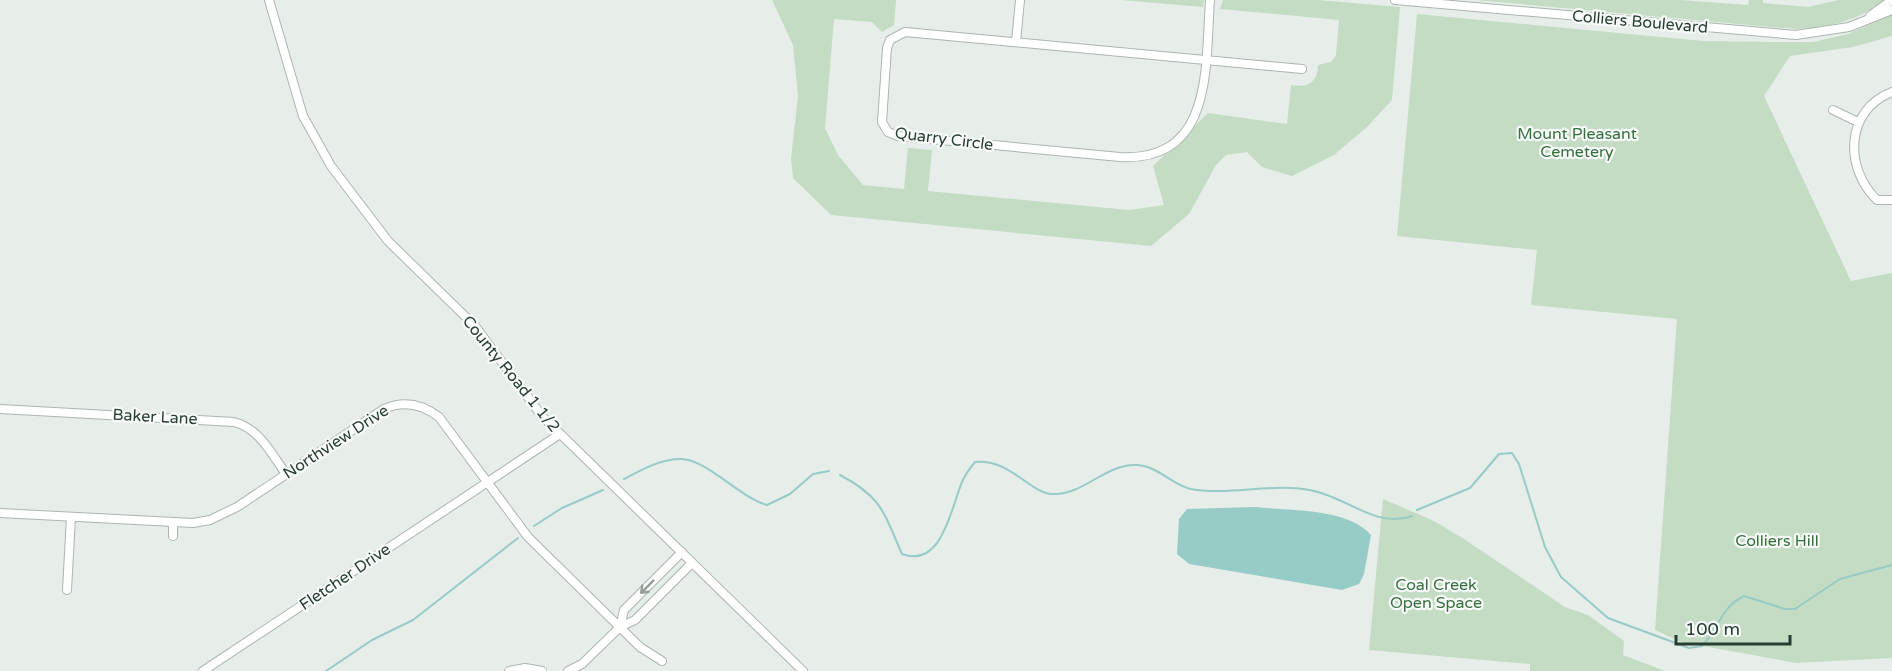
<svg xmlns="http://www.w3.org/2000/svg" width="1892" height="671" viewBox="0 0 1892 671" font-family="'Varela Round',sans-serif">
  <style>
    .green { fill: #c3dcc3 }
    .water { fill: #96cbc6 }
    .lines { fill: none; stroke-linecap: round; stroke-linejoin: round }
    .stream { stroke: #96cbc6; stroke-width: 2 }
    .minor-casing { stroke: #aab6ae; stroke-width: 10 }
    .minor { stroke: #fff; stroke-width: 8 }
    .oneway { stroke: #939e98 }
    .labels { text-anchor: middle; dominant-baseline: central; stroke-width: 4.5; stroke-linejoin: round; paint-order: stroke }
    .street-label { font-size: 16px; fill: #273e32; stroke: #f7faf8 }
    .park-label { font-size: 16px; fill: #36703d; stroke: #f7faf8 }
  </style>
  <rect width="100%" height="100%" fill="#e7eee9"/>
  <g class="green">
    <path d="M772,0h124l-2,25 -12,7 -10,-10 -38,-3 -9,109 13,27 25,30 41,4 4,-41 24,2 -4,41 201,19 35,-5 -11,-39 55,-53 79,11 4,-39c16,3 27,-2 27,-20l13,-3 5,-7 3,-35 -119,-11 3,-9h95l82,7 -8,93 -25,27 -33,28 -42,21 -30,-9 -15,-15 -21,3 -10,10 -27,49 -38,32 -320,-31 -38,-37 -2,-19 7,-63 -5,-51z"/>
    <polygon points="1120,0 1204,0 1203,7"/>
    <path d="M1475,0h205l68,5 1,-5h14v3l45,4 31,-7h46c-27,21 -56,27 -90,29z"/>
    <polygon points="1417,14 1703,41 1777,42 1813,42 1848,34 1892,15 1892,36 1853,47 1790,56 1764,96 1851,281 1892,273 1892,658 1796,663 1681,642 1655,630 1677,319 1531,305 1537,250 1397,236"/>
    <polygon points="1383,499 1434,521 1464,539 1565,607 1588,615 1624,641 1623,655 1665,671 1530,671 1530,664 1369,650"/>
  </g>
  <path class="water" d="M1256,507c34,4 92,1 115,28l-7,39 -5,10 -17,6 -153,-26 -12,-10 2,-35 8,-10z"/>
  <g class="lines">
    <g class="stream">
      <path d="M840,475c42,22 44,38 62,79 40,15 49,-46 60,-72 3,-7 8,-14 13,-20 34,-4 55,31 77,32 31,2 54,-31 85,-29 21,1 35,20 54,24 39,7 83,-7 123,2 33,7 64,38 98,25"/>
      <path d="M624,479c17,-9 36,-20 57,-20 25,0 58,38 86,46l23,-11 23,-20 16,-3"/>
      <path d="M1417,510l53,-22 29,-34 13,-1 7,11 26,83 16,30 47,41 81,30 13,-2c17,-18 19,-39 42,-50l41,13h10l45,-30 52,-14"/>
      <polyline points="534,526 562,508 603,490"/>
      <polyline points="326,671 372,640 413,620 518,538"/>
    </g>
    <g class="minor-casing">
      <g id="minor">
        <polyline points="269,0 303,116 331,166 388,241 475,326 542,416 803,671"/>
        <path d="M1210,0c-5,67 4,162 -90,157l-222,-21 -10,-4 -6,-10 5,-74 3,-8 15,-8 397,37"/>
        <polyline points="1395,0 1796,35 1849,27 1892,10"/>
        <polyline points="1870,16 1892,0"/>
        <polyline points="1016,42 1020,0"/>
        <path d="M1892,92c-47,18 -48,76 -15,108h15"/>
        <polyline points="1833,110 1858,122"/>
        <path d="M0,409l234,13c26,7 37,31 52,52"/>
        <path d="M0,513l193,10 17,-3 27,-13 147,-98c20,-9 38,-5 55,8l89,120 112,110 22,14"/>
        <polyline points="173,536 173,522"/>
        <polyline points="67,590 71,517"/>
        <polyline points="620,627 624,610 682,552"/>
        <polyline points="203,671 560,434"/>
        <polyline points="509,671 525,668 542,671"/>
        <polyline points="568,671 582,664 620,627 635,620 692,563"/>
      </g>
    </g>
    <use href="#minor" class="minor"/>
  </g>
  <defs><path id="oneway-shaft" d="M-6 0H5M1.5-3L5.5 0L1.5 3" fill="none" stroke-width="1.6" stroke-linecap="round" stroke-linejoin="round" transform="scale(1.5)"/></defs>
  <use class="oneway" href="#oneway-shaft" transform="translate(647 587) rotate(135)"/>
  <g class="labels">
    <g class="street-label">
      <text transform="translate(1640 22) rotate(5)">Colliers Boulevard</text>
      <text transform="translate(944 139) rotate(7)">Quarry Circle</text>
      <text transform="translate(511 374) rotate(51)">County Road 1 1/2</text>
      <text transform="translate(155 417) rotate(3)">Baker Lane</text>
      <text transform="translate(336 442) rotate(-33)">Northview Drive</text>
      <text transform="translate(345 577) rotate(-34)">Fletcher Drive</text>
    </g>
    <g class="park-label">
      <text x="1577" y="134">Mount Pleasant<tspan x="1577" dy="18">Cemetery</tspan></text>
      <text x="1777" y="541">Colliers Hill</text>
      <text x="1436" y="585">Coal Creek<tspan x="1436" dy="18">Open Space</tspan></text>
    </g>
  </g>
  <path d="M1676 635v9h114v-9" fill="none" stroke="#273e32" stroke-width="3"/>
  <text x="1685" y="635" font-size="18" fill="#273e32" stroke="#f7faf8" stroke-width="4.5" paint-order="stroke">100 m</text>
</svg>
